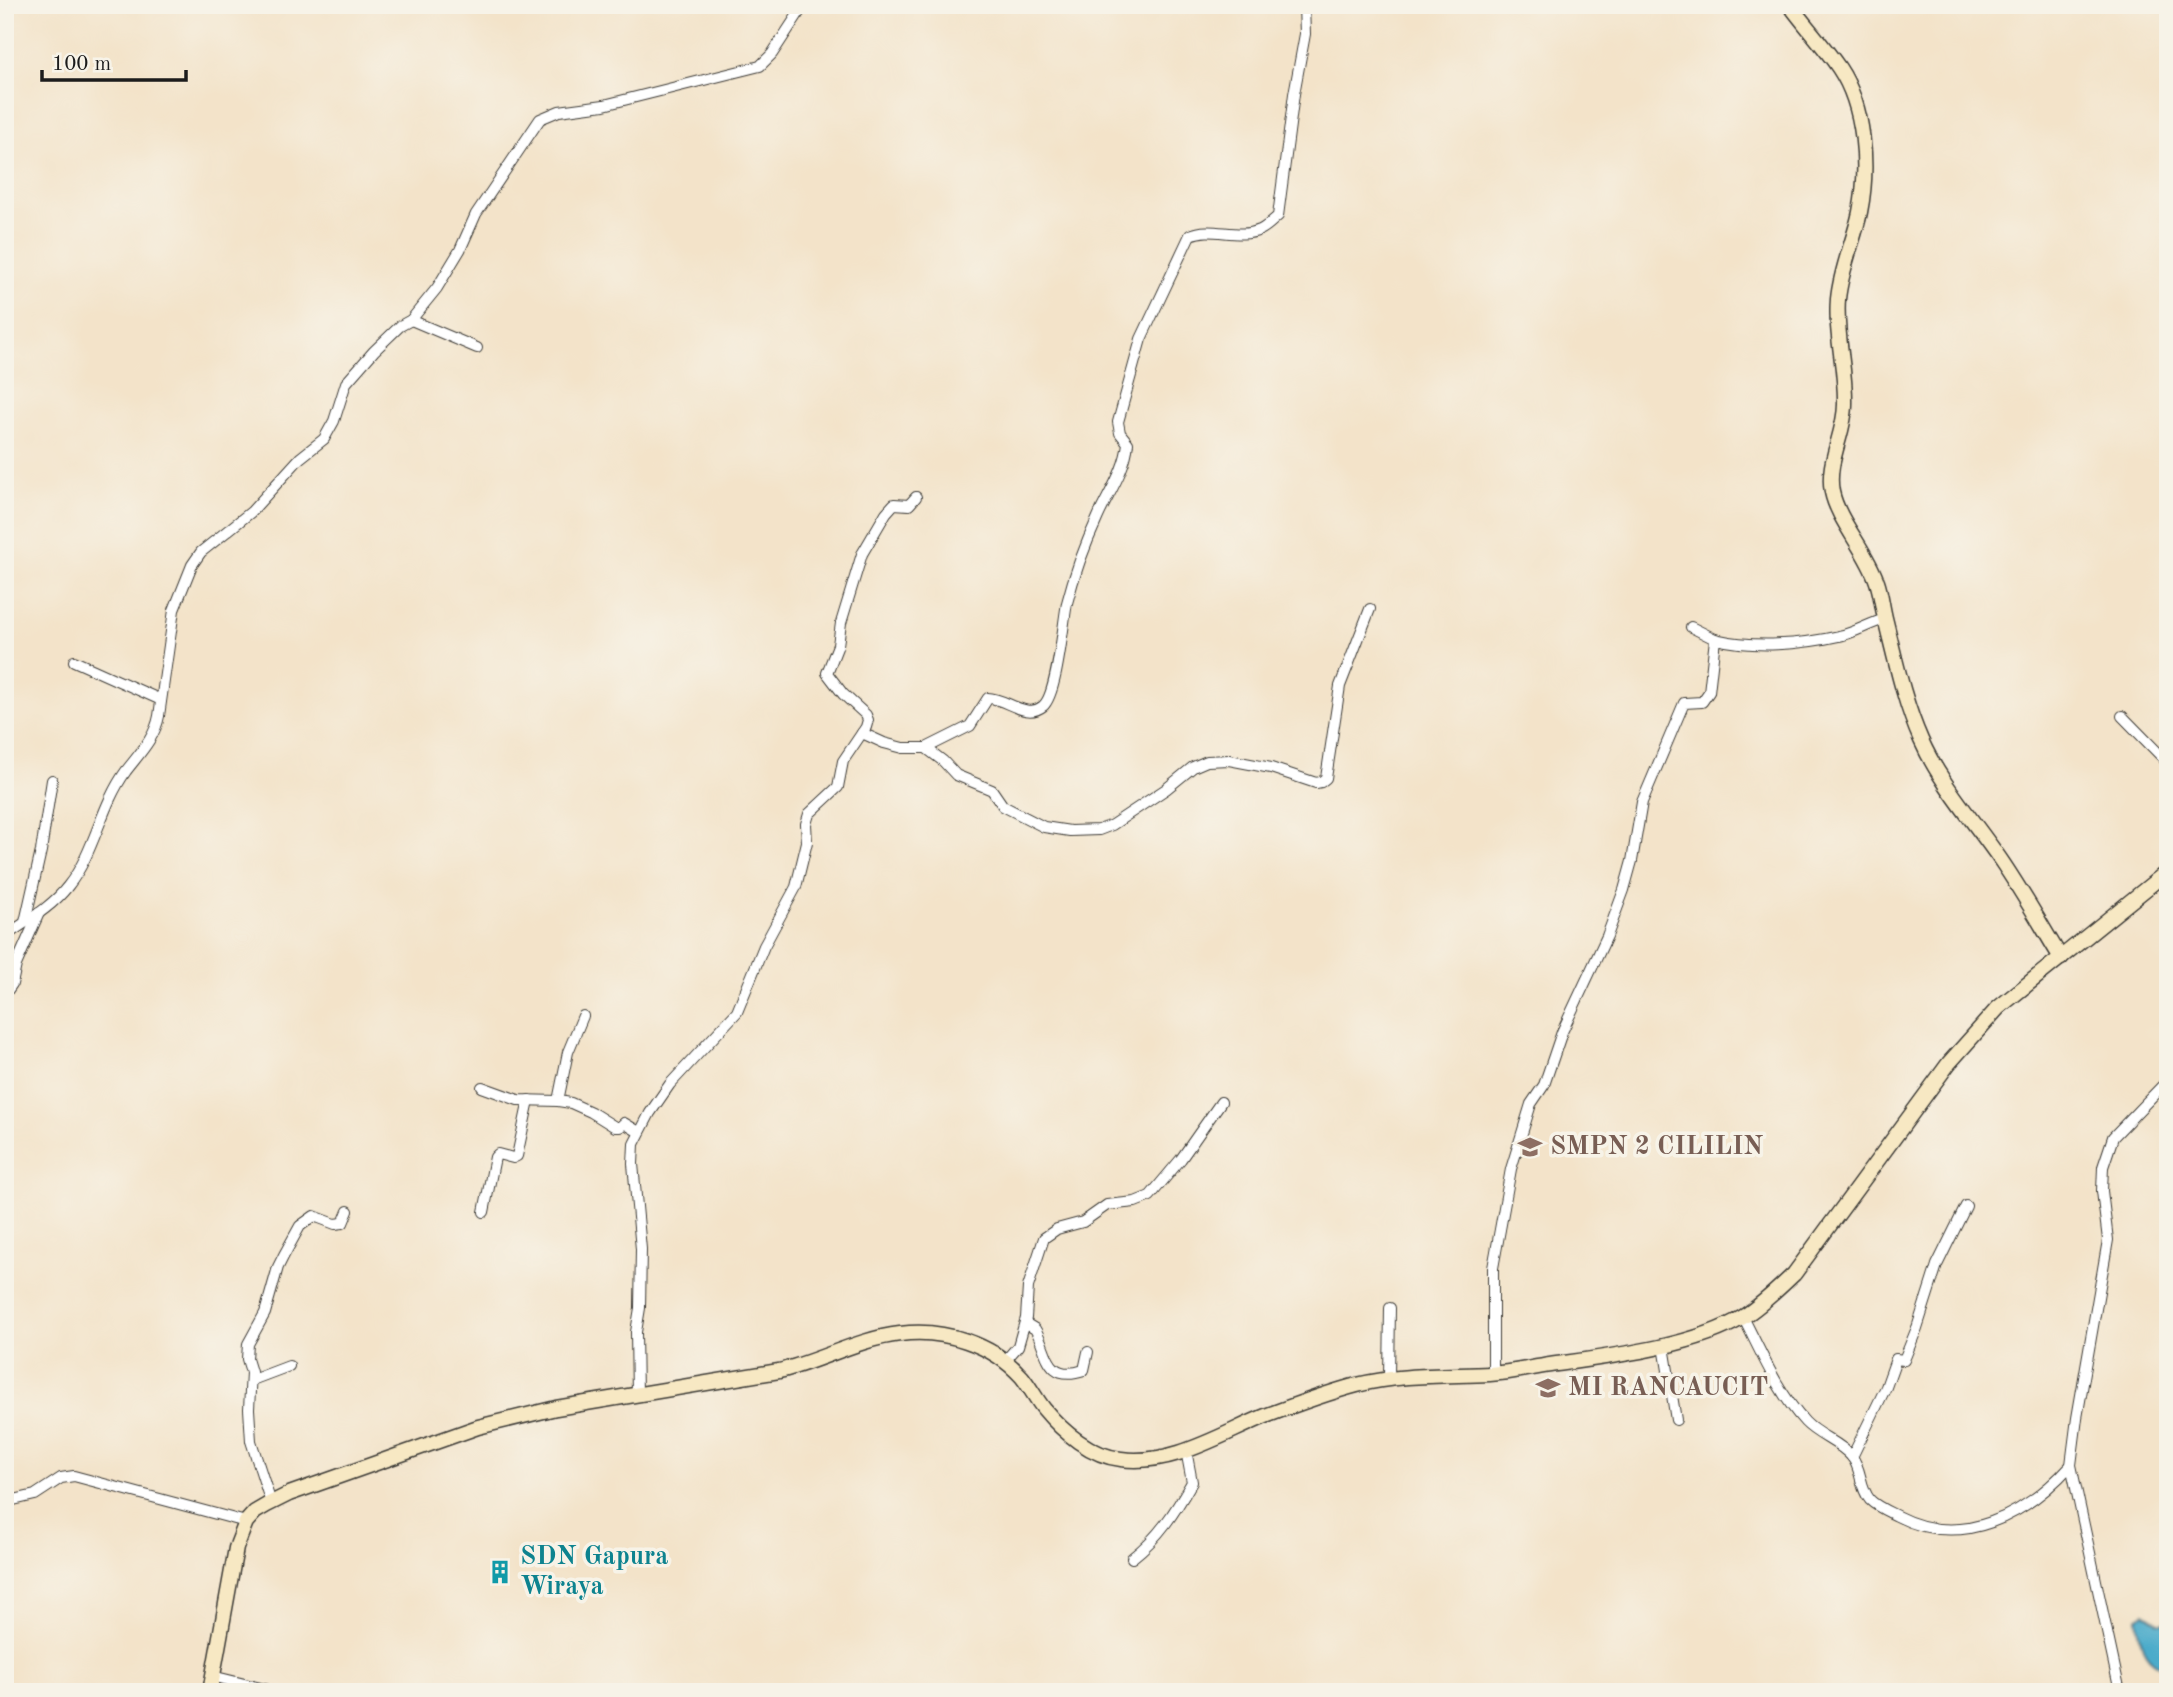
<svg xmlns="http://www.w3.org/2000/svg" width="2173" height="1697" viewBox="0 0 2173 1697" font-family="'Old Standard TT',serif">
  <style>
    .water { fill: #4cabca; stroke: #346473; stroke-width: 2 }
    .lines { fill: none; stroke-linecap: round; stroke-linejoin: round }
    .minor-casing { stroke: #3c3a36; stroke-width: 12 }
    .secondary-casing { stroke: #3c3a36; stroke-width: 17 }
    .minor { stroke: #fff; stroke-width: 10 }
    .secondary { stroke: #f7e8c3; stroke-width: 14 }
    .labels { text-anchor: middle; dominant-baseline: central; stroke-width: 7; stroke-linejoin: round; paint-order: stroke }
    .education-label { font-size: 26px; font-weight: bold; fill: #785e54; stroke: #f7f3e8; text-anchor: start }
    .culture-label { font-size: 26px; font-weight: bold; fill: #0d838f; stroke: #f7f3e8; text-anchor: start }
  </style>
  <rect width="100%" height="100%" fill="#f7f3e8"/>
  <filter id="ink" filterUnits="userSpaceOnUse"><feTurbulence type="fractalNoise" baseFrequency=".0143" numOctaves="2"/><feDisplacementMap in="SourceGraphic" scale="14" xChannelSelector="R" yChannelSelector="G"/><feConvolveMatrix kernelMatrix="1 2 1 2 8 2 1 2 1" color-interpolation-filters="sRGB"/></filter>
  <filter id="wash" filterUnits="userSpaceOnUse"><feTurbulence type="fractalNoise" baseFrequency=".00686" numOctaves="4" result="noise"/><feDisplacementMap in="SourceGraphic" scale="28" xChannelSelector="R" yChannelSelector="G"/><feGaussianBlur stdDeviation="1.57" result="paint"/><feColorMatrix in="noise" values="0 0 0 0 0 0 0 0 0 0 0 0 0 0 0 0 0 1.4 0 .05"/><feComposite in="paint" operator="in"/></filter>
  <g filter="url(#wash)">
    <rect width="100%" height="100%" fill="#f3e3c9"/>
    <path class="water" d="M2145,1613l14,9 9,1v47c-28,-11 -26,-25 -31,-52z"/>
  </g>
  <g filter="url(#ink)">
    <g class="lines">
      <g class="minor-casing">
        <g id="minor">
          <polyline points="411,320 477,348"/>
          <polyline points="1691,627 1715,639"/>
          <polyline points="74,661 161,700"/>
          <polyline points="2122,716 2168,763"/>
          <path d="M862,733l22,10 19,5h23l44,-22 18,-28c18,0 38,22 55,8 14,-11 20,-82 24,-103 7,-28 19,-60 31,-86 11,-25 27,-46 30,-74l-8,-10 -2,-11 23,-83 49,-104c22,-10 47,5 70,-5 7,-3 12,-9 18,-14l16,-122 11,-60 -1,-29"/>
          <polyline points="926,748 943,761 956,775 992,790 1003,806 1044,827 1070,831 1099,830 1112,825 1166,789 1193,767 1207,761 1229,760 1271,768 1316,783 1321,782 1326,778 1340,686 1370,609"/>
          <polyline points="25,922 41,851 52,780"/>
          <path d="M5,936c22,-15 47,-29 63,-50 27,-34 32,-79 58,-115 13,-17 29,-33 33,-55l15,-106 18,-45 9,-13 50,-40 49,-54 24,-19 10,-18 12,-38 28,-32 26,-25 11,-6 26,-32 23,-38 16,-36 64,-95 19,-8 45,-6 156,-39 12,-12 32,-49"/>
          <polyline points="5,994 12,984 16,965 39,913"/>
          <polyline points="482,1087 518,1100 558,1101 571,1103 591,1112 615,1127 620,1127 624,1123 639,1132"/>
          <polyline points="558,1101 568,1052 583,1016"/>
          <polyline points="484,1212 495,1157 498,1154 513,1158 517,1156 529,1100"/>
          <path d="M1743,1317c18,35 35,76 62,105 13,14 35,20 47,35 10,12 7,30 18,43 7,7 19,12 27,16 65,34 129,-1 174,-51"/>
          <path d="M1025,1323l10,6c13,20 9,54 49,41l4,-18"/>
          <polyline points="1664,1346 1676,1420"/>
          <polyline points="1005,1361 1018,1346 1026,1318 1028,1287 1044,1238 1057,1229 1083,1222 1107,1205 1135,1202 1150,1196 1181,1159 1221,1102"/>
          <path d="M1493,1374v-106l18,-99 20,-65 13,-19 18,-53 45,-96 17,-46 8,-29 10,-59 42,-99 18,-1 7,-10 6,-53c39,9 85,6 124,-3 16,-3 31,-13 46,-17"/>
          <polyline points="1389,1377 1390,1308"/>
          <polyline points="252,1380 289,1366"/>
          <polyline points="637,1395 636,1332 640,1308 641,1249 633,1164 634,1144 650,1113 670,1084 737,1012 764,946 796,887 807,842 806,824 809,814 838,787 843,761 866,727 868,720 866,715 843,694 827,673 838,645 841,623 862,554 886,513 894,504 909,505 916,497"/>
          <polyline points="1852,1457 1886,1387 1896,1359 1904,1360 1917,1328 1937,1265 1966,1206"/>
          <polyline points="5,1502 35,1495 61,1478 74,1476 246,1522"/>
          <polyline points="271,1503 251,1441 249,1409 251,1372 247,1359 248,1344 265,1313 278,1267 284,1255 300,1226 314,1216 335,1224 343,1223 348,1211"/>
          <path d="M1132,1558c27,-21 43,-46 60,-76l-6,-32"/>
          <polyline points="212,1676 277,1692"/>
          <polyline points="2120,1692 2071,1465 2077,1418 2108,1240 2102,1191 2103,1167 2113,1137 2168,1080"/>
        </g>
      </g>
      <g class="secondary-casing">
        <g id="secondary">
          <path d="M1790,5c16,22 34,41 49,63 26,39 30,99 21,144 -6,29 -19,56 -22,87 -3,35 8,70 7,105 0,30 -19,58 -13,88 6,29 35,59 45,90 4,11 5,24 8,36 10,40 19,84 36,122 19,43 52,80 79,119 22,32 41,66 61,99"/>
          <path d="M210,1692l26,-144 10,-26 9,-10 12,-7 22,-11 189,-67 78,-19 223,-37c41,-10 79,-32 121,-37 43,-6 93,10 122,43 8,10 14,22 22,32 19,23 47,47 77,50 52,7 100,-25 147,-44 29,-11 59,-22 89,-30 44,-11 88,-9 133,-11 20,-1 40,-6 60,-9 56,-8 145,-18 193,-48 19,-12 35,-28 51,-43l155,-211 49,-55 170,-137"/>
        </g>
      </g>
      <use href="#minor" class="minor"/>
      <use href="#secondary" class="secondary"/>
    </g>
  </g>
  <defs>
    <g id="school-bare" transform="scale(1.89)"><path d="M0-5L7-2L0 1L-7-2ZM-4 1L0 2.5L4 1V4Q0 6-4 4Z" fill="#8d6e63" stroke="#f7f3e8" stroke-width="2.5" paint-order="stroke"/></g>
    <g id="building-bare" transform="scale(1.89)"><path d="M-4-6H4V6H1V3H-1V6H-4ZM-2.5-4.3h1.7v1.8h-1.7ZM.8-4.3h1.7v1.8H.8ZM-2.5-1h1.7V.8h-1.7ZM.8-1h1.7V.8H.8Z" fill="#0f9aa8" stroke="#f7f3e8" stroke-width="2.5" paint-order="stroke"/></g>
  </defs>
  <g fill-rule="evenodd">
    <use href="#school-bare" x="1530" y="1147"/>
    <use href="#school-bare" x="1548" y="1388"/>
    <use href="#building-bare" x="500" y="1572"/>
  </g>
  <g class="labels">
    <g class="education-label">
      <text x="1550" y="1147">SMPN 2 CILILIN</text>
      <text x="1568" y="1388">MI RANCAUCIT</text>
    </g>
    <g class="culture-label">
      <text x="520" y="1557">SDN Gapura<tspan x="520" dy="30">Wiraya</tspan></text>
    </g>
  </g>
  <rect width="2173" height="1697" fill="none" stroke="#f7f3e8" stroke-width="28"/>
  <path d="M42 70v10h144v-10" fill="none" stroke="#1c1c1c" stroke-width="3.5"/>
  <text x="52" y="70" font-size="21" fill="#1c1c1c" stroke="#f7f3e8" stroke-width="5" paint-order="stroke">100 m</text>
</svg>
